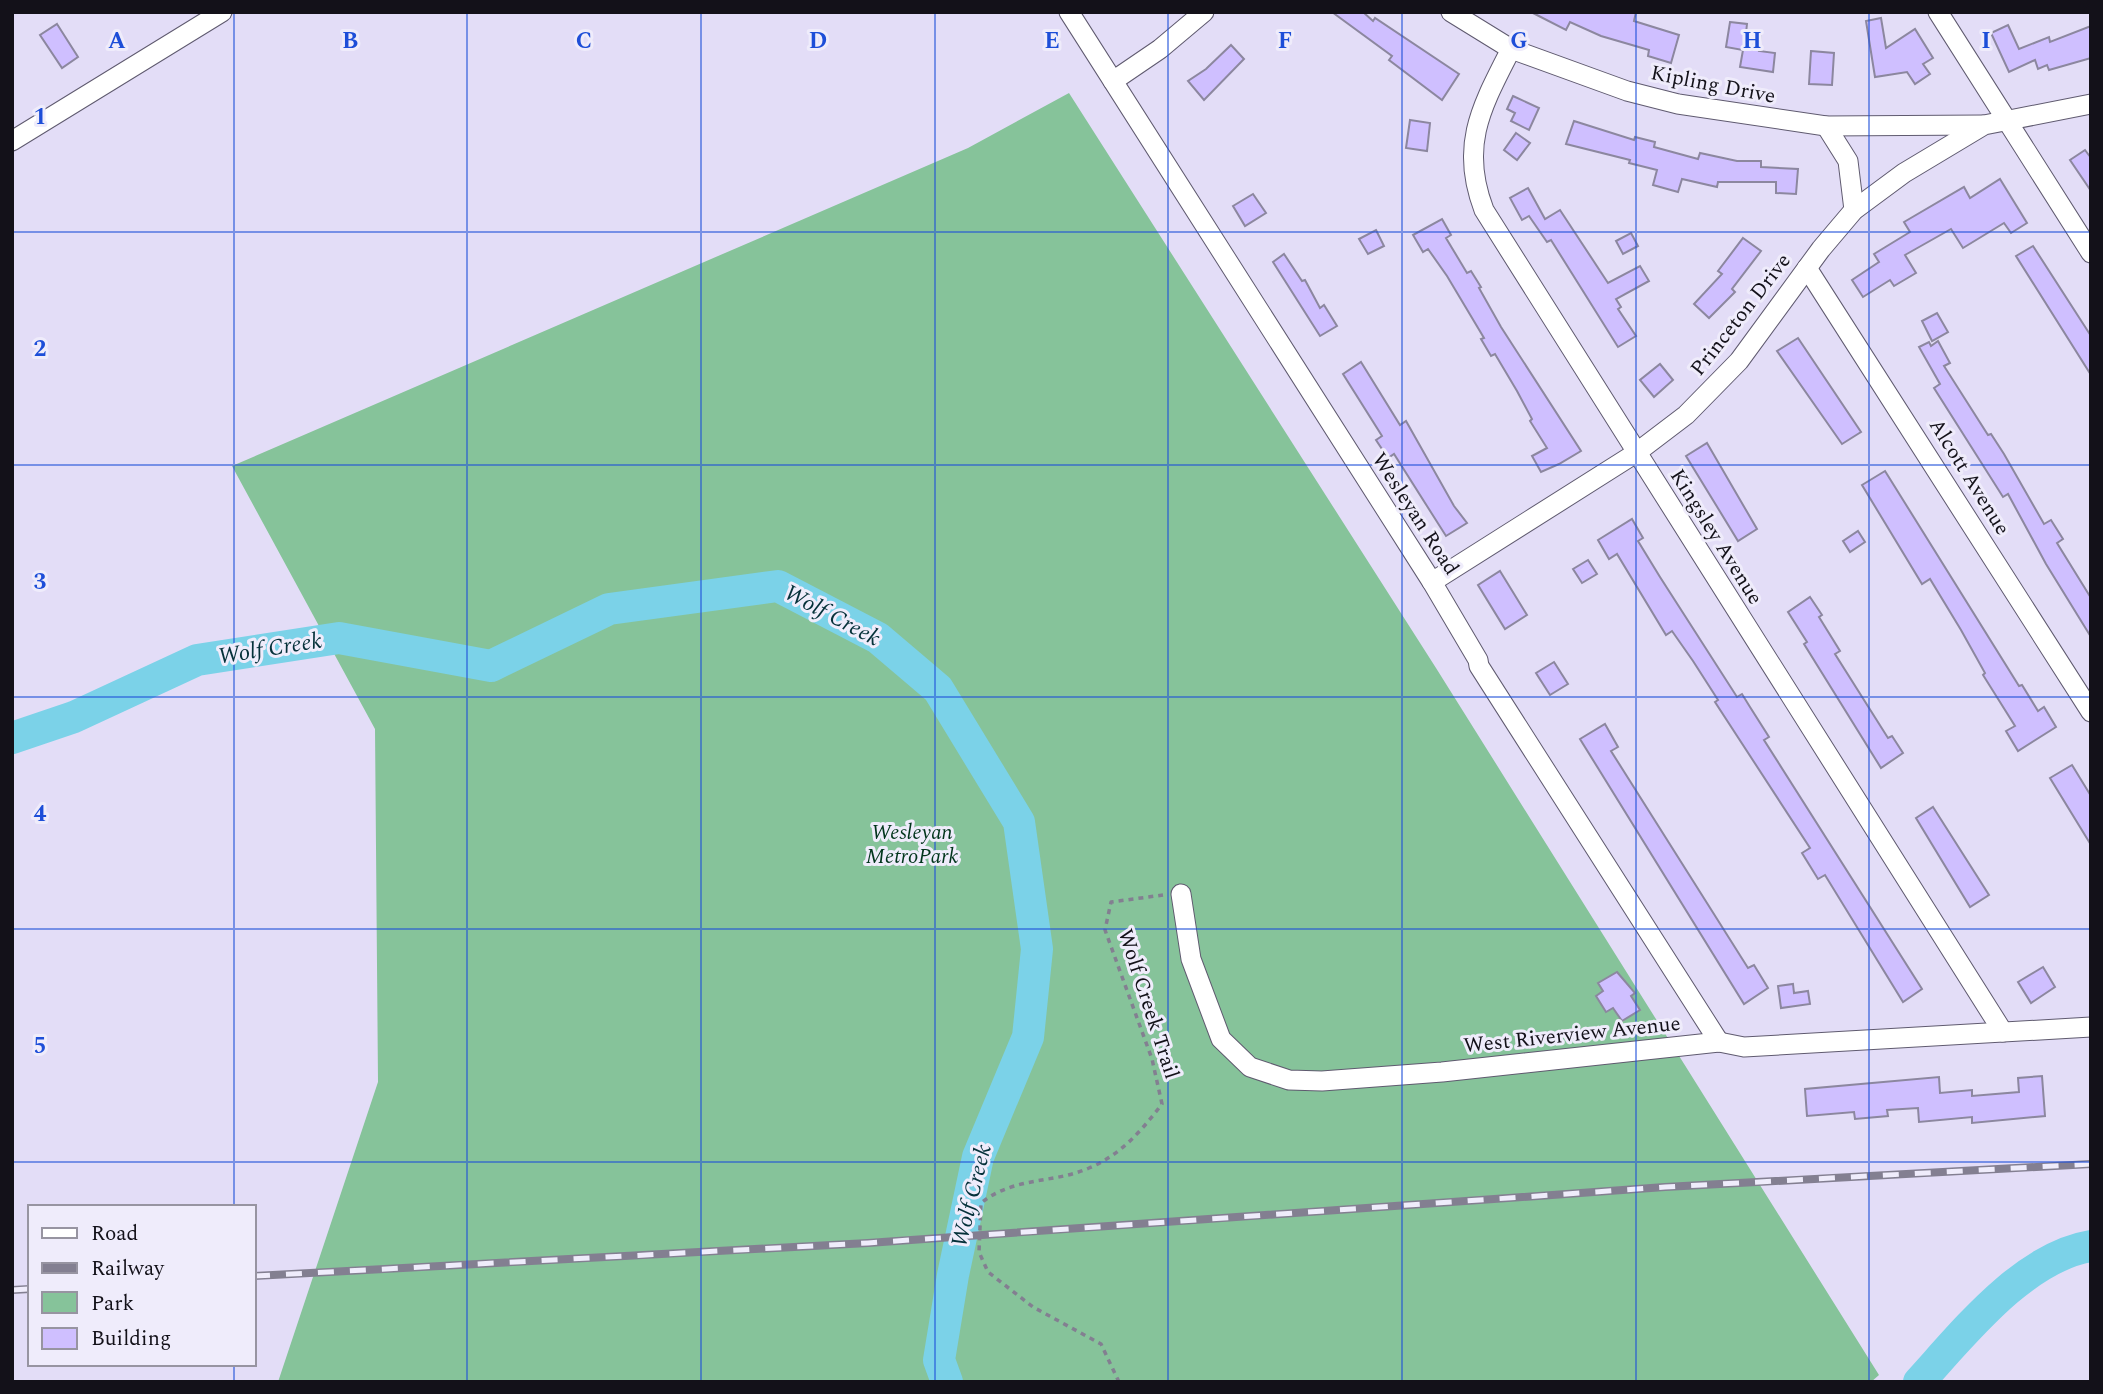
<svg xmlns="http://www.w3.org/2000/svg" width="2103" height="1394" viewBox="0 0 2103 1394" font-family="Spectral,serif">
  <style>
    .green { fill: #86c39a }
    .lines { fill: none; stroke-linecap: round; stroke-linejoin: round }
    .river { stroke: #7bd2e8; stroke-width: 32 }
    .building { fill: #cfbfff; stroke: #8c879f; stroke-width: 2 }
    .minor-casing { stroke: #5f5a6f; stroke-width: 21 }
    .path { stroke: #837f91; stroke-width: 3.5; stroke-dasharray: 5 5; stroke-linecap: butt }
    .minor { stroke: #fff; stroke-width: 19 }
    .rail-casing { stroke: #837f91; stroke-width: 8 }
    .rail { stroke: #efecfb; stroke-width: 5; stroke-dasharray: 16; stroke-linecap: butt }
    .grid { fill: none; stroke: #1d4ed8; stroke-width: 2; stroke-opacity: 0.55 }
    .labels { text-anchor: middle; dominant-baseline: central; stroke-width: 6; stroke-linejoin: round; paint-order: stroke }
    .street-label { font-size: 21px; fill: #131119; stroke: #efecfb }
    .park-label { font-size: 21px; font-style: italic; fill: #00351b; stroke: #efecfb }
    .water-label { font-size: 23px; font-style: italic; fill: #05313a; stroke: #efecfb }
    .grid-label { font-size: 23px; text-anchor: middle; font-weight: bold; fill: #1d4ed8; stroke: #efecfb; stroke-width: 6; stroke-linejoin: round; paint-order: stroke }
  </style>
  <rect width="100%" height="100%" fill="#e3ddf7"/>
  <polygon class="green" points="1069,93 1436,668 1879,1375 1871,1382 278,1382 378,1082 375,729 232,466 968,148"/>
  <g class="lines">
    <g class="river">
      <polyline points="12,738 74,717 197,660 339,638 491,666 609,609 778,586 878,638 938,689 1019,822 1037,949 1028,1037 978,1157 953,1275 939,1360 947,1382"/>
      <path d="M1919,1382c44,-48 104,-125 172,-136"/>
    </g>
  </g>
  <g class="building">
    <polygon points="1332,12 1363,12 1373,21 1375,18 1459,74 1442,100 1389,60 1392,56"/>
    <polygon points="1531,12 1636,12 1634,21 1679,35 1671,63 1648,56 1649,50 1601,36 1570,22 1566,30"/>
    <polygon points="1881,18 1886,48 1915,29 1933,58 1923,64 1930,74 1915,84 1907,72 1875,77 1866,21"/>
    <polygon points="1730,22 1747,24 1746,33 1761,35 1759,51 1775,53 1773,72 1740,67 1743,50 1726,47"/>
    <polygon points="57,24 78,57 62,68 40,35"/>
    <polygon points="2008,25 2019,49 2049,37 2050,42 2091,26 2091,58 2049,70 2047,65 2038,69 2035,60 2009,72 1991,33"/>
    <polygon points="1231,45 1244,59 1204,100 1188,81 1206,69"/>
    <polygon points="1811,51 1834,53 1832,85 1809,84"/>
    <polygon points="1513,96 1539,108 1529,130 1511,121 1515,113 1507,109"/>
    <polygon points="1410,120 1430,123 1427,151 1406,148"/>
    <polygon points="1574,121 1634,140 1635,137 1655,142 1654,147 1698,159 1700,153 1737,161 1761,161 1761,167 1798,169 1796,194 1776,193 1776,182 1718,182 1717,187 1682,179 1678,192 1653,185 1657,170 1629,163 1630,160 1566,144"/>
    <polygon points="1516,133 1530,143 1517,160 1504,150"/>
    <polygon points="2085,150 2091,158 2091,191 2070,160"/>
    <polygon points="2000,179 2027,223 2011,233 2004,223 1963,248 1951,229 1905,255 1916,273 1894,286 1890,280 1863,297 1852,280 1879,262 1874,254 1910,232 1904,222 1964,187 1970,198"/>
    <polygon points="1528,188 1545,219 1560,210 1608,283 1640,266 1649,281 1616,299 1621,307 1618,309 1636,336 1618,347 1551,240 1547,242 1529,216 1522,220 1510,198"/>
    <polygon points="1253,194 1266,213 1245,226 1233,206"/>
    <polygon points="1442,219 1451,235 1446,238 1467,273 1471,271 1481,287 1479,288 1501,327 1581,451 1559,464 1541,472 1532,456 1547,448 1530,421 1532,419 1517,391 1495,354 1491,356 1481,339 1484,338 1447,276 1428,249 1423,252 1413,235"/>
    <polygon points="1376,230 1384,246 1368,254 1359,239"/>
    <polygon points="1631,233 1638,246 1623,254 1616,241"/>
    <polygon points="1743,238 1761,251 1732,289 1735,292 1709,318 1694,304 1722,274 1718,271"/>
    <polygon points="2033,246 2091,336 2091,375 2016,256"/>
    <polygon points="1284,254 1302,281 1305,280 1320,308 1324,305 1337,326 1320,336 1273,262"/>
    <polygon points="1937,313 1948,332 1932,341 1922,321"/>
    <polygon points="1798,338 1861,432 1842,444 1777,351"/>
    <polygon points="1938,341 1950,363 1944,366 1988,435 1991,434 2004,454 2044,524 2051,520 2063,539 2057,543 2091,598 2091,637 2046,564 2008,494 2003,497 1934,388 1940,384 1919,347 1929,342 1931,346"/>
    <polygon points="1361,362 1400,425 1406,421 1454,506 1467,523 1446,536 1394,454 1388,458 1376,440 1382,436 1343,374"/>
    <polygon points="1660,364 1673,380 1654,397 1640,380"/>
    <polygon points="1707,443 1757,529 1738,541 1686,456"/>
    <polygon points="1885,471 2019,686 2022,685 2038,711 2044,707 2056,727 2018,751 2006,731 2015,726 1983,675 1985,673 1961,630 1930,579 1922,584 1862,485"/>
    <polygon points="1632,519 1643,538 1638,541 1660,577 1737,697 1742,694 1750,707 1769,737 1764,740 1922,989 1903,1002 1825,875 1818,879 1802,853 1810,848 1715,702 1718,700 1693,661 1672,631 1666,635 1617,554 1609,559 1598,540"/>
    <polygon points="1858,531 1865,542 1850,552 1843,541"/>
    <polygon points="1588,560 1597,574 1582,583 1573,569"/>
    <polygon points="1500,571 1527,615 1505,629 1478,585"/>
    <polygon points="1810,597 1822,615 1819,617 1840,651 1835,654 1888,738 1892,736 1903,753 1881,768 1804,644 1807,642 1788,612"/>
    <polygon points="1554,662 1568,684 1550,695 1536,673"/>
    <polygon points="1605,724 1618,747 1611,751 1748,968 1754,965 1768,988 1744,1004 1580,739"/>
    <polygon points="2072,765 2091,796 2091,845 2050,778"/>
    <polygon points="1933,807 1989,895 1970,907 1916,818"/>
    <polygon points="2043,967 2055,987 2031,1003 2018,982"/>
    <polygon points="1617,972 1635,993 1631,996 1640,1010 1622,1021 1613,1008 1606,1012 1596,996 1603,991 1598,983"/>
    <polygon points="1793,984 1794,993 1808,991 1810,1004 1781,1008 1778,986"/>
    <polygon points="2042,1076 2045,1116 1972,1123 1972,1117 1919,1122 1918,1108 1887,1110 1888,1116 1855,1119 1854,1112 1807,1116 1805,1089 1939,1077 1940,1093 1972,1090 1972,1096 2019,1092 2018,1078"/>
  </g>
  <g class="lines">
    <g class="minor-casing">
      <g id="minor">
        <polyline points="1069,12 1432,582 1478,660 1479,666 1719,1042"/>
        <polyline points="1451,12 1511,49 1627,91 1678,104 1826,126 1983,125"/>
        <polyline points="1938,12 2091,253"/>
        <path d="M1511,49c-29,57 -52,96 -27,161l519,822"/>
        <polyline points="1113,81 1160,49 1204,12"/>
        <polyline points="1826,126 1848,161 1854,210"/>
        <polyline points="12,141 222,12"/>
        <polyline points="1807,268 2091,712"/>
        <polyline points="1432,582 1636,453 1686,415 1739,361 1821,249 1854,210 1904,173 1984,125 2091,104"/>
        <polyline points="1181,894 1191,959 1221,1039 1250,1067 1289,1080 1322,1081 1442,1072 1719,1042 1744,1047 2091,1027"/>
      </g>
    </g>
    <path class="path" d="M1119,1382l-18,-38 -68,-37 -45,-35 -9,-20 2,-49c34,-27 72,-19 108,-35 32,-13 53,-38 73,-64l-10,-45 -47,-129 6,-28 52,-7"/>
    <use href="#minor" class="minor"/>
    <g class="rail-casing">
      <g id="rail">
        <polyline points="254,1276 868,1243 1665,1187 2091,1164"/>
        <polyline points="12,1290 30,1289"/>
      </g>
    </g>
    <use href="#rail" class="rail"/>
  </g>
  <path class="grid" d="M234,12v1195M467,12v1370M701,12v1370M935,12v1370M1168,12v1370M1402,12v1370M1636,12v1370M1869,12v1370M12,232h2079M12,465h2079M12,697h2079M12,929h2079M12,1162h2079M234,1364v18"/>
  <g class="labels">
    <g class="street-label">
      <text transform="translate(1713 85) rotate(11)">Kipling Drive</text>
      <text transform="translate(1741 315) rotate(-52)">Princeton Drive</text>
      <text transform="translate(1969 477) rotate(58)">Alcott Avenue</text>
      <text transform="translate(1415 514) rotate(57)">Wesleyan Road</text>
      <text transform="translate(1716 537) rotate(58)">Kingsley Avenue</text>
      <text transform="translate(1148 1004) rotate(72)">Wolf Creek Trail</text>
      <text transform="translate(1572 1035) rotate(-6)">West Riverview Avenue</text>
    </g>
    <g class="park-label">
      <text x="912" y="833">Wesleyan<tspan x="912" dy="24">MetroPark</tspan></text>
    </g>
    <g class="water-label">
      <text transform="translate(832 616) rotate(28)">Wolf Creek</text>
      <text transform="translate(270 649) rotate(-9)">Wolf Creek</text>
      <text transform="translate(972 1196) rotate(-76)">Wolf Creek</text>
    </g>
  </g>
  <g class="grid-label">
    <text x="117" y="48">A</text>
    <text x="350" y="48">B</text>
    <text x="584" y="48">C</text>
    <text x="818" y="48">D</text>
    <text x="1052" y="48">E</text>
    <text x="1285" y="48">F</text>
    <text x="1519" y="48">G</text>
    <text x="1752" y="48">H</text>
    <text x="1986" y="48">I</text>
    <text x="40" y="124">1</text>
    <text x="40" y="356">2</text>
    <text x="40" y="589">3</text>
    <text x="40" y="821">4</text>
    <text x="40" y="1053">5</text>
  </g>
  <rect width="2103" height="1394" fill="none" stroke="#131119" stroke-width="28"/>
  <rect x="28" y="1205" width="228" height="161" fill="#efecfb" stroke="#9794a1" stroke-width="2"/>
  <rect x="42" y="1228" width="35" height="10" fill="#ffffff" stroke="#9794a1" stroke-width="2"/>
  <text x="91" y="1240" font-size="21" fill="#131119">Road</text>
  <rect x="42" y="1263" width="35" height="10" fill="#837f91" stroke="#9794a1" stroke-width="2"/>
  <text x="91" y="1275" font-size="21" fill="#131119">Railway</text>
  <rect x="42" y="1292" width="35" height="21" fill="#86c39a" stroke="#9794a1" stroke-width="2"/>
  <text x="91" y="1310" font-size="21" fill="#131119">Park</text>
  <rect x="42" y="1328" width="35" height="21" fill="#cfbfff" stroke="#9794a1" stroke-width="2"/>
  <text x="91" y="1345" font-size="21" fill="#131119">Building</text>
</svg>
